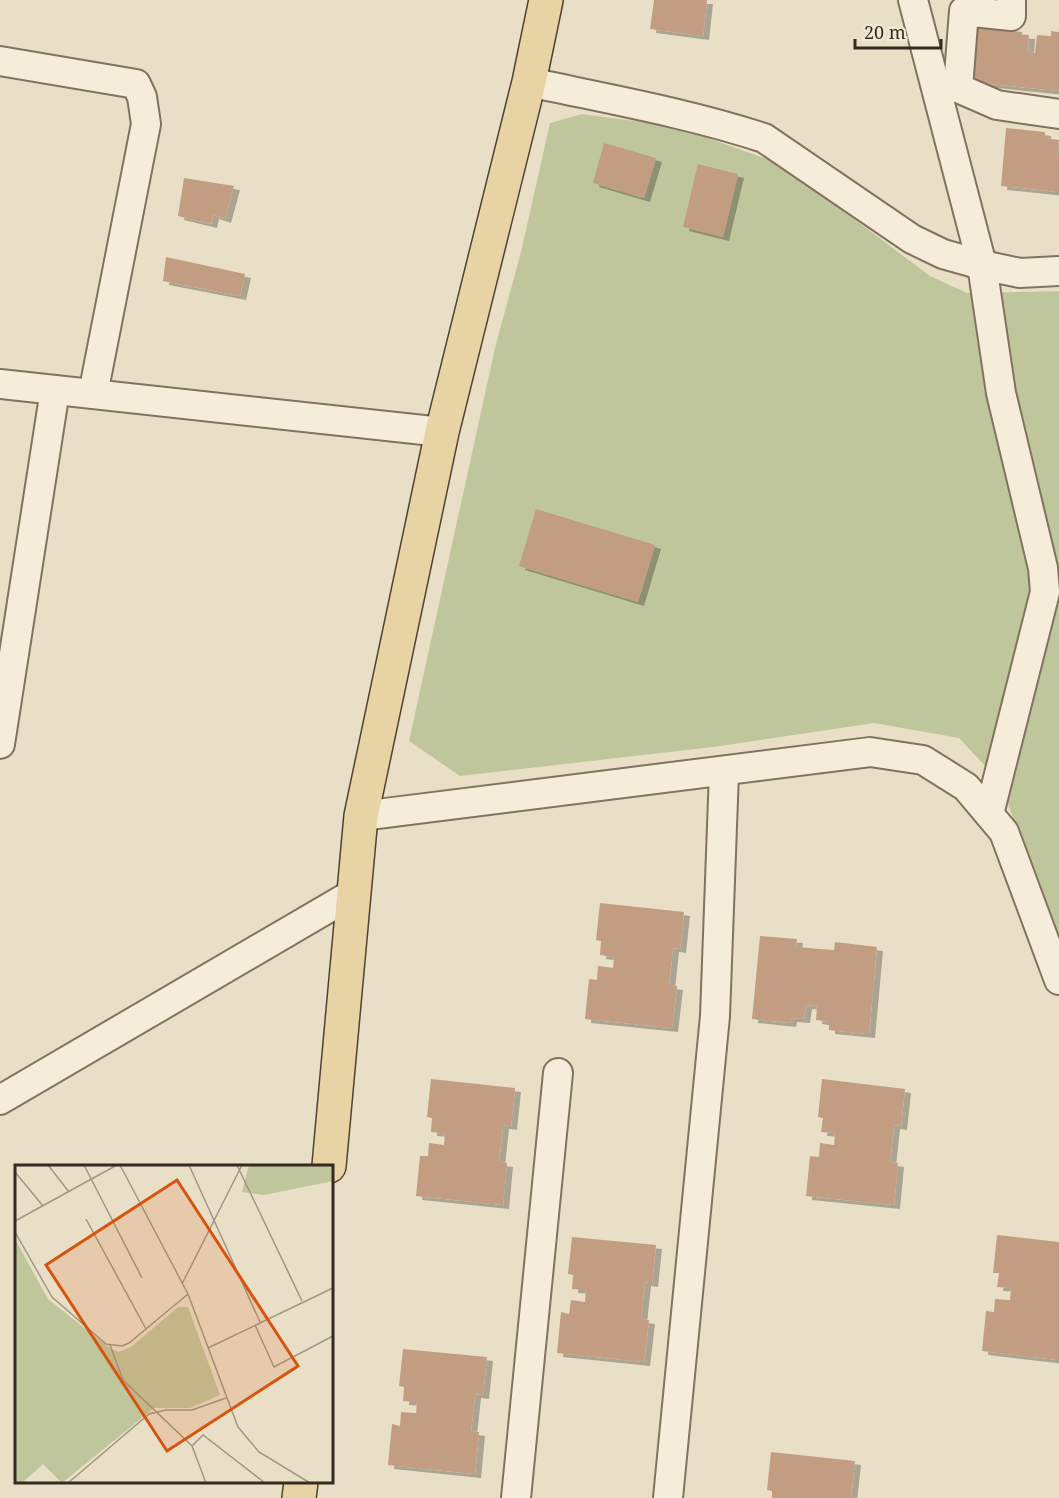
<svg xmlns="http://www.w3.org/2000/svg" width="1059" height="1498" viewBox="0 0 1059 1498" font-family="'Noto Serif',serif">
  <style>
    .green { fill: #c0c69c }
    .building { fill: #c29d82; filter: url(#shadow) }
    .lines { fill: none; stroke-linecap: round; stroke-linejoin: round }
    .minor-casing { stroke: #82725f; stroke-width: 32 }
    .major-casing { stroke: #514132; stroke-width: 36 }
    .minor { stroke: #f5edd9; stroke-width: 28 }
    .major { stroke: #e7d3a4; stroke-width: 33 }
    .inset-road { fill: none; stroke: #a19784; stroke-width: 1.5 }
    .view { fill: #d6540e; fill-opacity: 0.15; stroke: #d6540e; stroke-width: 3 }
    .inset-edge { fill: none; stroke: #342a20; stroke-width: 3 }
  </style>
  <defs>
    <filter id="shadow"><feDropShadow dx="6" dy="4" stdDeviation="0" flood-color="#0004"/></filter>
  </defs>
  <rect width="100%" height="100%" fill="#e9dfc7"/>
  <polygon class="green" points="582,114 674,126 767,159 837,206 930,276 967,293 1059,291 1059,943 1000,782 959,738 874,723 713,747 460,776 409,741 495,348 521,252 550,123"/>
  <g class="building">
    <polygon points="654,0 707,0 703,36 650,29"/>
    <polygon points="977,24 1016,28 1016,34 1029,35 1028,52 1035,53 1037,35 1051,36 1051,31 1059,32 1059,91 971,82"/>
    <polygon points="1006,128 1045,132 1045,138 1059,140 1057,156 1059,156 1059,192 1001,186"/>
    <polygon points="604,143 656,158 644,198 593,183"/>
    <polygon points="698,164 738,174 723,237 683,227"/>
    <polygon points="184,178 234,186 225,219 213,215 211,224 178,216"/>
    <polygon points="166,257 245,274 240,296 163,281"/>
    <polygon points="536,509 655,545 638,602 519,566"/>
    <polygon points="600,903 684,912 680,949 673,948 669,985 677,986 672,1028 585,1019 589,979 597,980 598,966 613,968 614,957 600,955 601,941 596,940"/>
    <polygon points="760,936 797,939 796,947 834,950 835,942 877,947 869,1034 829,1030 829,1022 816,1020 817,1006 806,1005 804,1019 791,1018 790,1023 752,1019"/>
    <polygon points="431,1079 515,1088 511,1126 503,1125 499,1162 507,1163 503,1205 416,1196 420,1156 428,1156 429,1143 444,1145 445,1133 431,1132 432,1118 427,1117"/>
    <polygon points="822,1079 905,1089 901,1126 894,1125 890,1162 898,1163 894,1205 806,1196 810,1156 819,1157 820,1143 834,1145 835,1133 821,1132 823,1118 818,1117"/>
    <polygon points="997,1235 1059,1242 1059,1360 982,1351 986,1311 994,1312 995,1299 1010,1300 1011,1288 997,1287 999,1273 993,1273"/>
    <polygon points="572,1237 656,1245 652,1283 645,1282 641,1319 649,1320 644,1362 557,1353 561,1312 569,1314 571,1300 585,1302 586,1290 572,1289 573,1275 568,1274"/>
    <polygon points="403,1349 487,1357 483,1395 475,1394 471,1431 479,1432 475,1474 388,1465 392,1424 400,1426 401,1412 416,1413 417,1402 403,1401 404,1387 399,1386"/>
    <polygon points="771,1452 855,1461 851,1498 772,1498 772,1491 767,1490"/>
  </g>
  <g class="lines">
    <g class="minor-casing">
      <g id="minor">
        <polyline points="913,0 982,265 1001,393 1043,568 1045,592 989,814"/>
        <polyline points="1011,0 1011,16 964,11 958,88 997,105 1059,114"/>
        <polyline points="0,61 136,84 142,97 146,124 93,394"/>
        <path d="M529,82c79,17 159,31 235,56l148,101 31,15 39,11 38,8 39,-2"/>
        <polyline points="0,384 442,432"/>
        <polyline points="0,744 55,390"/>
        <polyline points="361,816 870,752 923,760 966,787 1004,832 1059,980"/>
        <polyline points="0,1100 354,893"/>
        <polyline points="516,1498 558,1073"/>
        <polyline points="668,1498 715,1016 724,772"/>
      </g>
    </g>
    <g class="major-casing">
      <g id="major">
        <polyline points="329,1166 361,816 442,432 529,82 546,0"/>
        <polyline points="299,1498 301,1482"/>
      </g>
    </g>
    <use href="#minor" class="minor"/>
    <use href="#major" class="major"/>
  </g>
  <g transform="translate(15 1165)">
    <rect width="318" height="318" fill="#e9dfc7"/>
    <path d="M234,0h84v16l-69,14 -22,-3zM0,74l33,60 63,50 8,3 12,-5 47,-40h10l32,88 -30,13h-36l-92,75 -19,-19 -21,19h-7z" fill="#c0c69c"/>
    <path class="inset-road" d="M33,0l21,27M69,0l58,113M105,0l68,129 50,133 21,25 51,31M174,0l71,157M222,0l65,136M0,7l28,34M71,54l60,110M0,56l102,-56M0,67l37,65 54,47 16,2 7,-3 59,-49M167,119l60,-119M240,160l19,42 59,-31M95,180l13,35 69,66 14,37M193,183l125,-60M177,281l11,-11 62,48M53,318l81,-69 17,-4h26l34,-12"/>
    <path class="view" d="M162,15l121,186 -131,85 -121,-186z"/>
    <rect width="318" height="318" class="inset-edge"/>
  </g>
  <path d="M855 39v9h86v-9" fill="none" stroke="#342a20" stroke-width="3"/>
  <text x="864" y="39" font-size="18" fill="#342a20" stroke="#f1e9d6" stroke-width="4.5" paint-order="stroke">20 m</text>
</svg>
